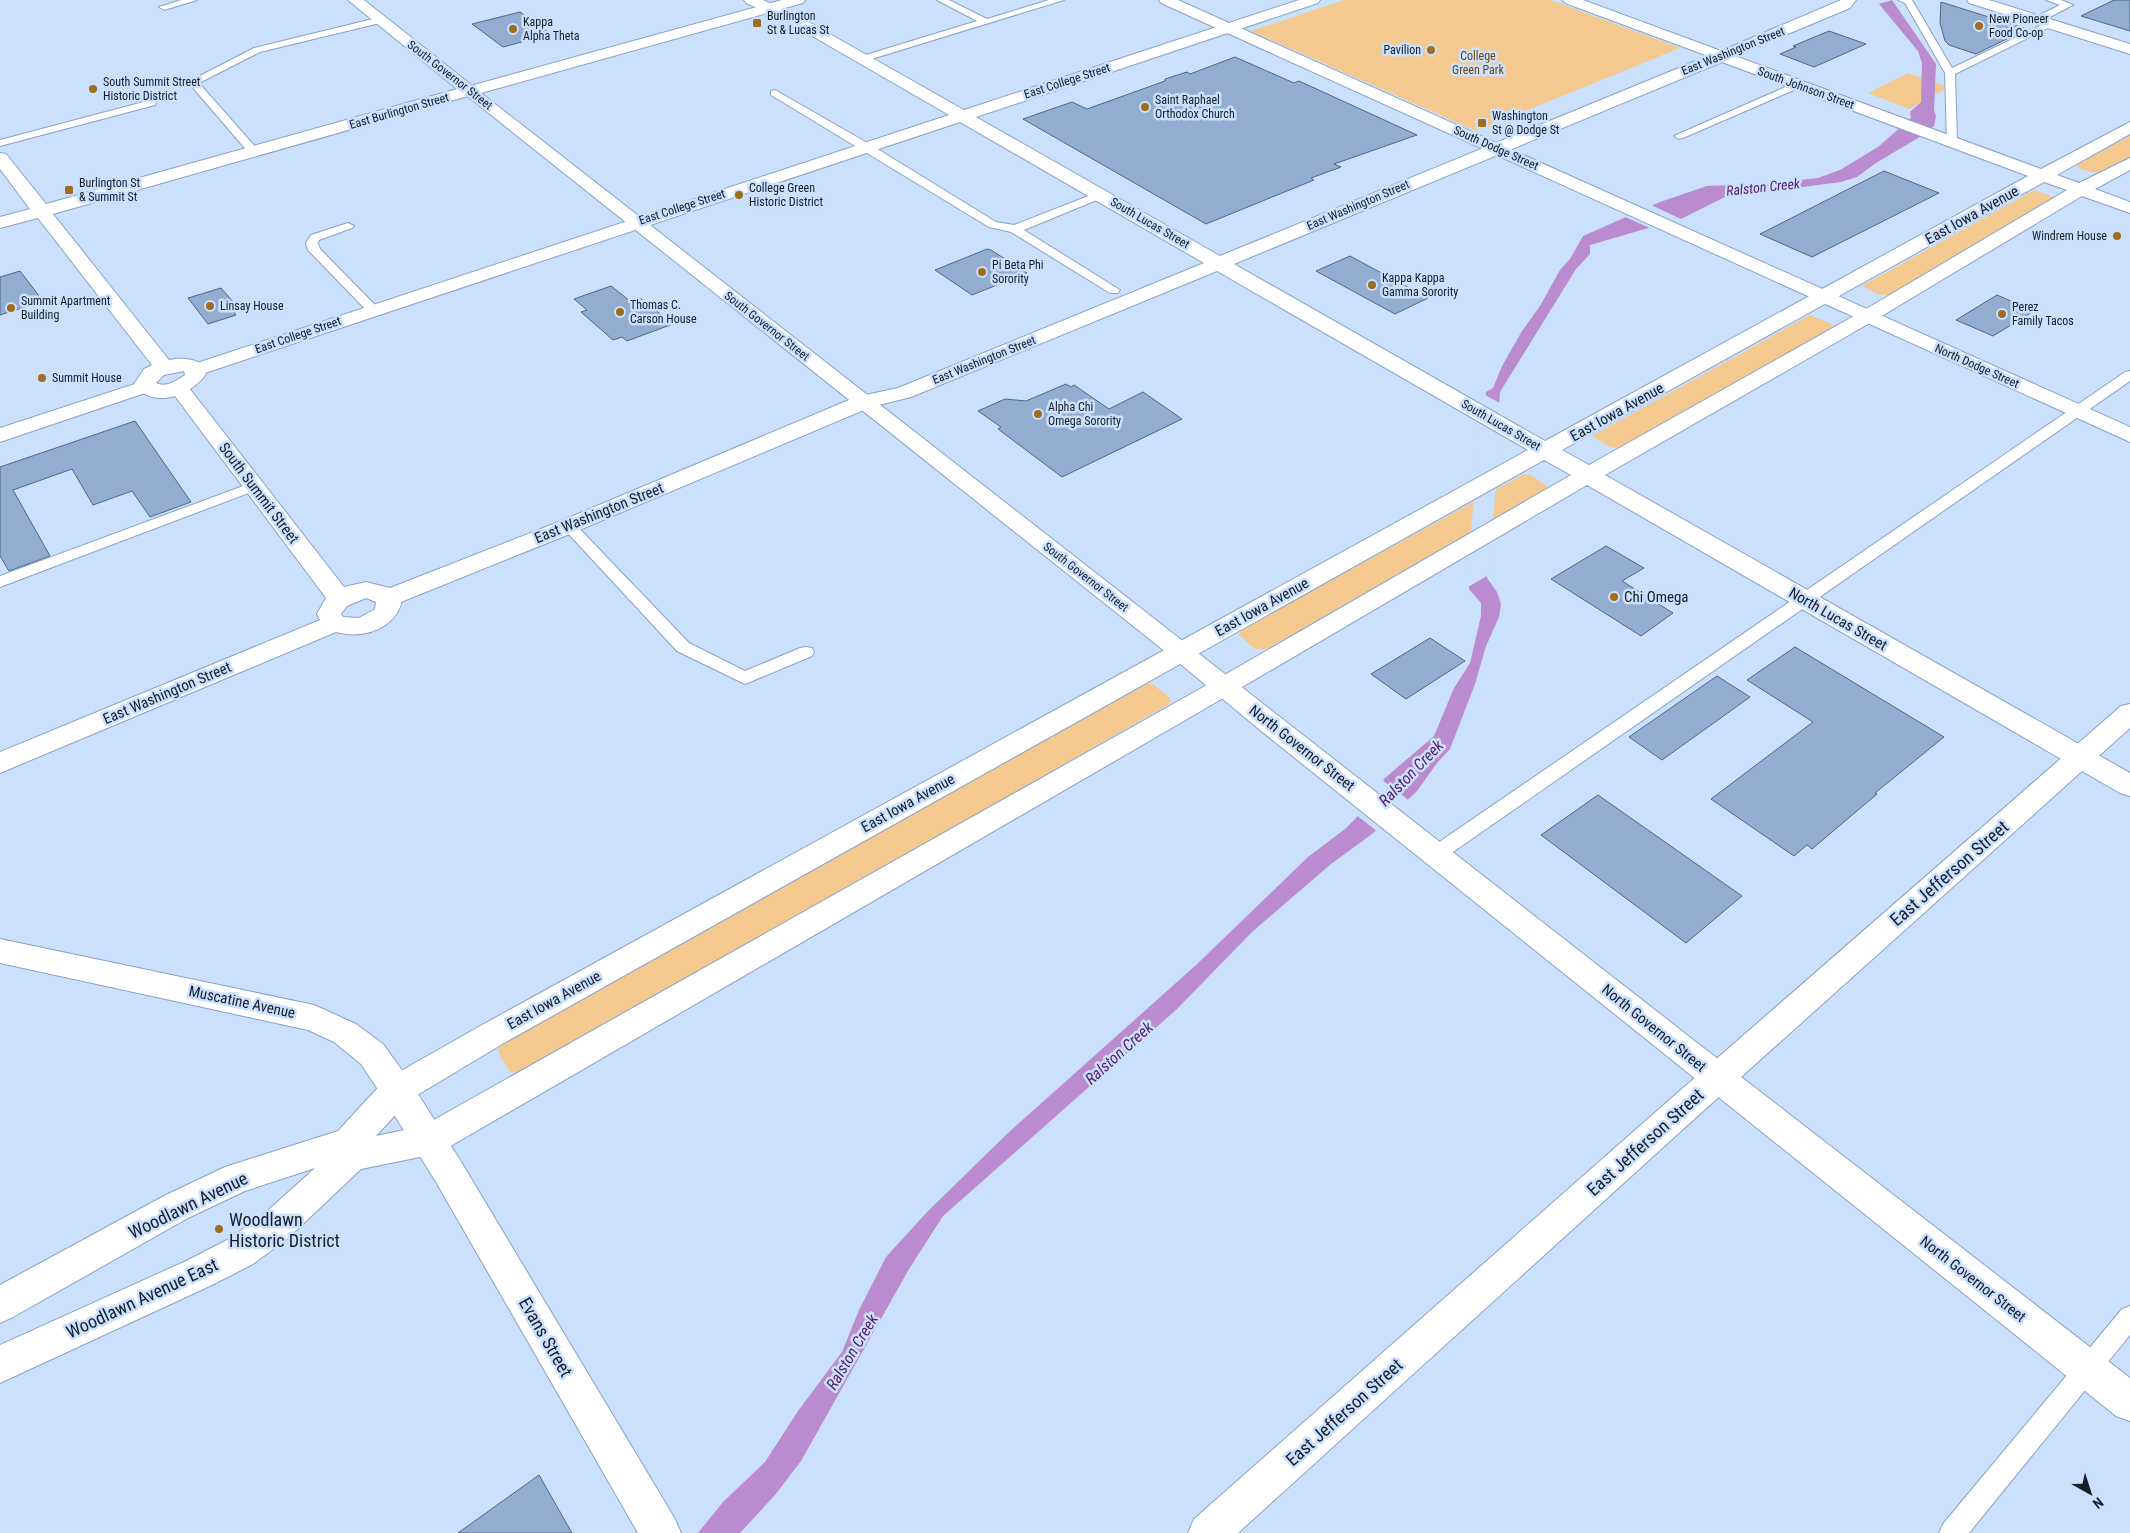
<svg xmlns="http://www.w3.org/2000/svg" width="2130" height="1533" viewBox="0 0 2130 1533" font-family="'Roboto Condensed',sans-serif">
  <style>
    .green { fill: #f3c98f }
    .water { fill: #bb8bcf }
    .pier { fill: #cae0fd }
    .building { fill: #92add0; stroke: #4f6887 }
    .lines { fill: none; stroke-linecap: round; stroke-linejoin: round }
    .lane-casing { stroke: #88a2c5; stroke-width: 2 }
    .street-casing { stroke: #88a2c5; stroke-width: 2 }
    .secondary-casing { stroke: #88a2c5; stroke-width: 2 }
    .primary-casing { stroke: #88a2c5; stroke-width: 2 }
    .lane { fill: #fff; fill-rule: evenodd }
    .street { fill: #fff; fill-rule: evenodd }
    .secondary { fill: #fff; fill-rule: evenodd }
    .primary { fill: #fff; fill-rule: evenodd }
    .poi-dot { fill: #9d6e20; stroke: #cae0fd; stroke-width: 2 }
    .labels { text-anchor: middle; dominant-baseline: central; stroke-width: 5; stroke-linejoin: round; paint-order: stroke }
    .far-poi-label { font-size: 12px; fill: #141e2b; stroke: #cae0fd; text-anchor: start }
    .far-street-label { font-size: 12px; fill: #141e2b; stroke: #cae0fd }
    .far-park-label { font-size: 12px; fill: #6a480e; stroke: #cae0fd }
    .far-water-label { font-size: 14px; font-style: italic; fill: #561b6c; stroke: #cae0fd }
    .street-label { font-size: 15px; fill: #141e2b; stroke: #cae0fd }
    .poi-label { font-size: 15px; fill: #141e2b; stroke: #cae0fd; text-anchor: start }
    .water-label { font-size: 16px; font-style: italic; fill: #561b6c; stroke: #cae0fd }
    .near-street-label { font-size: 18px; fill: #141e2b; stroke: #cae0fd }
    .near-poi-label { font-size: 18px; fill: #141e2b; stroke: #cae0fd; text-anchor: start }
  </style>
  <rect width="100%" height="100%" fill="#cae0fd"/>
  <g class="green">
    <polygon points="1344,0 1551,0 1680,48 1476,131 1251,31"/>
    <polygon points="1908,73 1948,87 1909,109 1868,93"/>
    <path d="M2130,136v22c-22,12 -27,21 -53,9l1,-3z"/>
    <polygon points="2034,190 2055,197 1889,295 1880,295 1862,286"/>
    <polygon points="1810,315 1832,324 1833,327 1620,448 1610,447 1592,436"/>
    <polygon points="1524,474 1530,475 1547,486 1547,489 1267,649 1255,649 1238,634 1246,627"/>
    <polygon points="1148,683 1154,685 1171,699 1169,704 525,1073 510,1072 500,1056 498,1048 511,1037"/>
  </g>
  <polygon class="water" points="1892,0 1936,64 1934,110 1936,116 1934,126 1918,138 1876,163 1857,177 1841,182 1803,187 1737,191 1683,218 1590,245 1590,254 1576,269 1500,392 1487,578 1497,592 1501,604 1499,617 1486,646 1475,684 1450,749 1437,763 1417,791 1372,834 1331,864 1252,932 1177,1009 943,1216 909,1269 801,1461 775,1495 740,1533 698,1533 723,1502 765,1462 798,1411 842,1352 859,1310 886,1257 928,1211 1008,1133 1195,966 1308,857 1345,829 1357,817 1385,778 1434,736 1454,688 1470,663 1481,616 1481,603 1469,589 1486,392 1493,388 1502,366 1522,331 1540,306 1560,270 1570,259 1583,236 1660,202 1707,186 1765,184 1818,178 1840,170 1878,147 1911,118 1910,112 1921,102 1922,63 1918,51 1879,4"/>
  <g class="pier">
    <polygon points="1649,204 1683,220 1652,229 1623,216"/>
    <polygon points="1483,394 1502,404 1489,575 1466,588"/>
    <polygon points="1381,779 1411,802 1378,832 1355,814"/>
  </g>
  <g class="building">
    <polygon points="2114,0 2130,0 2130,31 2081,16"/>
    <polygon points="1941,2 2027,29 1976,54 1949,45 1945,41 1940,23"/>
    <polygon points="520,12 551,34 503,47 472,24"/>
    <polygon points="1829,31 1866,44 1814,67 1780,54 1796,47 1793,46"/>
    <polygon points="1235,57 1294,83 1299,81 1417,135 1334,164 1341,167 1311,178 1314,180 1206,224 1023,119 1072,102 1087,109 1165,81 1165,79 1187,72 1190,74"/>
    <polygon points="1884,171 1939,193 1812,257 1760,234"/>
    <polygon points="987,249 991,250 1027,273 972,295 935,270"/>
    <polygon points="1350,256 1428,298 1395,314 1316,271"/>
    <polygon points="20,271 43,301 0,315 0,277"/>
    <polygon points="611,286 630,301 640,298 673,324 627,341 622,337 613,340 581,312 587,310 574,299"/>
    <polygon points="221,288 240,310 234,312 236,315 208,324 188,298"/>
    <polygon points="1997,295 2034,311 1993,336 1956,320"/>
    <polygon points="1066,384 1071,387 1074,385 1109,409 1143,392 1182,419 1062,477 998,429 1001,427 978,411 1005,399 1026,401"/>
    <polygon points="135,421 191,502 150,517 132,491 93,505 72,469 13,490 50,556 9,571 0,556 0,467"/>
    <polygon points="1606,546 1644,568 1622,581 1673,613 1641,636 1551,579"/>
    <polygon points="1430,638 1465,661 1406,699 1371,674"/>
    <polygon points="1795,647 1944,737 1875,793 1877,794 1812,849 1807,845 1794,856 1711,799 1813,722 1747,680"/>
    <polygon points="1717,676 1750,697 1662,760 1629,737"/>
    <polygon points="1598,795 1742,896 1686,943 1541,835"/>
    <polygon points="539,1475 572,1533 458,1533"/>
  </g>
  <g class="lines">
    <g class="lane-casing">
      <g id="lane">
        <polygon points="181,0 197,0 164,10 159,7"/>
        <polygon points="937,0 949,0 987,19 1049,0 1064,0 865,61 859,61 859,57 977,21"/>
        <polygon points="1898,0 1912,0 1952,68 2048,22 2054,22 2056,24 1955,74 1957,142 1952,145 1947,142 1945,73 1905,3"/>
        <polygon points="2046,0 2061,0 2073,5 2040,22 2034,22 2034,18 2060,5"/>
        <polygon points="381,17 386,20 384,22 260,52 199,83 257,149 258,151 257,153 249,153 188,82 254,48"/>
        <polygon points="1797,82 1802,85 1801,87 1683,138 1679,139 1674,136"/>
        <polygon points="775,90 871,145 996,222 1014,225 1096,193 1104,193 1106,195 1104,197 1024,230 1120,290 1118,293 1110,293 1011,232 989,227 771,95 771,91"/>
        <polygon points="151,100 155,101 156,103 155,105 0,146 0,140"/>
        <polygon points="348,223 354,226 352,228 319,240 318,243 320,249 377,307 379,310 377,313 369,313 308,250 306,243 311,235"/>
        <polygon points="2130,371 2130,381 1443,859 1436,861 1429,859 1427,854 1429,849 2125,372"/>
        <polygon points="254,482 259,483 261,486 259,489 0,587 0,576"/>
        <polygon points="569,521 574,523 689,643 745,671 800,648 806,647 812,648 814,652 812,656 745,684 677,651 564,529 562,526 564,523"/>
        <polygon points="2130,1306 2130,1335 1969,1533 1939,1533 1943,1524 2122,1309"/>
      </g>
    </g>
    <g class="street-casing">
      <g id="street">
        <path d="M744,0h19l28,12 173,98 335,-110h21l-2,3 -342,114 244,139 488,-200 -143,-53 -2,-3h20l138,51 120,-51h15l-6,8 -115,48 306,113 89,-47v12l-73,41 22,8 51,-25v12l-35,19 35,13v11l-48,-17 -207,124 -270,155 525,298v23l-10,-3 -533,-308 -355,208 -790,458 -12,4 -69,14 -74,70 -34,25 -41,21 -212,98v-38l186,-84 41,-21 36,-25 52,-47 -70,23 -57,27 -175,99 -13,6v-38l164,-89 61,-29 113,-36 47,-51 97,-55 1046,-575 -311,-179 -306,126 -40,10 -294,124 -176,71c0,5 -2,7 -4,11 -13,20 -39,25 -61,19l-336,141v-21l320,-132 -3,-6 9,-16 -154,-206 -4,-4 4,-4 7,-2 7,2 158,203 22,-5 24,6 171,-67 295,-124 42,-9 306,-125 -244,-141 -758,252 -7,2 -7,-2 -3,-4 3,-4 761,-251 -168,-97 -35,-15zM1722,62l306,114 -483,265 -311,-177zM2044,182l23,8 -206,122 -272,153 -27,-15zM1544,460l27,15 -357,206 -791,445 -47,10 33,-36 95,-57zM366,598l10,4 -1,7 -16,9 -16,-1 -2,-3 6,-8z"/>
        <polygon points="1967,0 1989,0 2130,44 2130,54 1969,3"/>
        <polygon points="147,380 154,382 158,386 154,390 0,442 0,428"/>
      </g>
    </g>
    <g class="secondary-casing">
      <g id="secondary">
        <path d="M348,0h16l111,88 2,3 -2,3 -422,120 116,146c11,-2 21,-2 31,3l6,11c-15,22 -54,36 -72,10l10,-15 8,-4 -114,-147 -38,10v-11l30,-8 -30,-40v-16l6,1 40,50 411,-115zM184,371l1,4c-9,6 -19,13 -29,8l8,-8z"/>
        <polygon points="2130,704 2130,728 1691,1122 1238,1533 1188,1533 1194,1519 1667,1102 2121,706"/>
        <polygon points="0,939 314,1005 356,1024 383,1044 409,1080 460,1160 675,1519 681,1533 638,1533 436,1182 385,1100 361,1064 334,1042 308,1030 0,963"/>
      </g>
    </g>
    <g class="primary-casing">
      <g id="primary">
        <polygon points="782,0 805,0 803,3 481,93 1696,1042 2130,1378 2130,1421 2116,1416 2028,1345 1260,730 1172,657 461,91 463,88"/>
        <polygon points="1159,0 1178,0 2130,427 2130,442 1161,3"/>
      </g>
    </g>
    <use href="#lane" class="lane"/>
    <use href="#street" class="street"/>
    <use href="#secondary" class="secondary"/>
    <use href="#primary" class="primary"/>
  </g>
  <g class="poi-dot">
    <rect x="752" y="18" width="10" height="10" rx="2.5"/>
    <circle cx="1979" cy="26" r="5"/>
    <circle cx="513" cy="29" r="5"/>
    <circle cx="1431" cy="50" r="5"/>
    <circle cx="93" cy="89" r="5"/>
    <circle cx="1145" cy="107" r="5"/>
    <rect x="1477" y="118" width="10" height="10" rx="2.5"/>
    <rect x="64" y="185" width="10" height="10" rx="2.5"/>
    <circle cx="739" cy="195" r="5"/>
    <circle cx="2117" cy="236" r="5"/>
    <circle cx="982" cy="272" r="5"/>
    <circle cx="1372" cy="285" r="5"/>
    <circle cx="210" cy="306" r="5"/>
    <circle cx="11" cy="308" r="5"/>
    <circle cx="620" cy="312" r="5"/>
    <circle cx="2002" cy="314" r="5"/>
    <circle cx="42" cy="378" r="5"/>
    <circle cx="1038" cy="414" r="5"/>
    <circle cx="1614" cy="597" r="5"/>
    <circle cx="219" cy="1229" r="5"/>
  </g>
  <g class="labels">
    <g class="far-poi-label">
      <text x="767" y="16">Burlington<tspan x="767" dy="14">St &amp; Lucas St</tspan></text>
      <text x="1989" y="19">New Pioneer<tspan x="1989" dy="14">Food Co-op</tspan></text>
      <text x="523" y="22">Kappa<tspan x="523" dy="14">Alpha Theta</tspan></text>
      <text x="1421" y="50" text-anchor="end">Pavilion</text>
      <text x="103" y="82">South Summit Street<tspan x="103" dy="14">Historic District</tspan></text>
      <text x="1155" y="100">Saint Raphael<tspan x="1155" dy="14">Orthodox Church</tspan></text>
      <text x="1492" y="116">Washington<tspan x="1492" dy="14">St @ Dodge St</tspan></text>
      <text x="79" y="183">Burlington St<tspan x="79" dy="14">&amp; Summit St</tspan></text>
      <text x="749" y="188">College Green<tspan x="749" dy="14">Historic District</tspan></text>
      <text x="2107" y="236" text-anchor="end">Windrem House</text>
      <text x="992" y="265">Pi Beta Phi<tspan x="992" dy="14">Sorority</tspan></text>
      <text x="1382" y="278">Kappa Kappa<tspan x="1382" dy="14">Gamma Sorority</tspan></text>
      <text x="21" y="301">Summit Apartment<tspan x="21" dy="14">Building</tspan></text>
      <text x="630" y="305">Thomas C.<tspan x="630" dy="14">Carson House</tspan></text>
      <text x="220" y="306">Linsay House</text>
      <text x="2012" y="307">Perez<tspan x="2012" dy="14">Family Tacos</tspan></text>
      <text x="52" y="378">Summit House</text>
      <text x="1048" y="407">Alpha Chi<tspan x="1048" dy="14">Omega Sorority</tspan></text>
    </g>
    <g class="far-street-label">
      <text transform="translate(1733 51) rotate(-22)">East Washington Street</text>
      <text transform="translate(450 75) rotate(38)">South Governor Street</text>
      <text transform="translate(1067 81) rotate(-18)">East College Street</text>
      <text transform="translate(1806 88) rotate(20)">South Johnson Street</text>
      <text transform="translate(399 111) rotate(-16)">East Burlington Street</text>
      <text transform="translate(1496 148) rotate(24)">South Dodge Street</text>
      <text transform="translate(1358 205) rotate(-23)">East Washington Street</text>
      <text transform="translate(682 207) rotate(-18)">East College Street</text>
      <text transform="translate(1150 223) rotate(30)">South Lucas Street</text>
      <text transform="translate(767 326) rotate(38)">South Governor Street</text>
      <text transform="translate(298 335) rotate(-19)">East College Street</text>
      <text transform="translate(984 360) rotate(-22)">East Washington Street</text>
      <text transform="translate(1977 366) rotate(24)">North Dodge Street</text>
      <text transform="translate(1501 425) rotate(30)">South Lucas Street</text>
      <text transform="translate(1086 577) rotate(38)">South Governor Street</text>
    </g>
    <g class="far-park-label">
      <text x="1478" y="56">College<tspan x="1478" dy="14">Green Park</tspan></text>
    </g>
    <g class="far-water-label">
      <text transform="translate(1763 187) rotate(-6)">Ralston Creek</text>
    </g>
    <g class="street-label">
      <text transform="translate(1972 215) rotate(-29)">East Iowa Avenue</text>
      <text transform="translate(1617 412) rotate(-29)">East Iowa Avenue</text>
      <text transform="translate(259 493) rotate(53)">South Summit Street</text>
      <text transform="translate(599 513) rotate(-22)">East Washington Street</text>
      <text transform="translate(1262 607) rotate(-29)">East Iowa Avenue</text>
      <text transform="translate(1838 619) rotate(30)">North Lucas Street</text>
      <text transform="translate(167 693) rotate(-23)">East Washington Street</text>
      <text transform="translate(1302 748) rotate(38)">North Governor Street</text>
      <text transform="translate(908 803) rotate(-29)">East Iowa Avenue</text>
      <text transform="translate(554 1000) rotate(-29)">East Iowa Avenue</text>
      <text transform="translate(242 1002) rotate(12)">Muscatine Avenue</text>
      <text transform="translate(1654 1028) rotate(39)">North Governor Street</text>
      <text transform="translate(1973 1279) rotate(38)">North Governor Street</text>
    </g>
    <g class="poi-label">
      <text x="1624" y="597">Chi Omega</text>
    </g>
    <g class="water-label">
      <text transform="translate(1411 773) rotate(-46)">Ralston Creek</text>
      <text transform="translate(1119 1053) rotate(-42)">Ralston Creek</text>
      <text transform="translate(852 1352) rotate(-59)">Ralston Creek</text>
    </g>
    <g class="near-street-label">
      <text transform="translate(1949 873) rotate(-41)">East Jefferson Street</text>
      <text transform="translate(1645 1142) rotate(-42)">East Jefferson Street</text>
      <text transform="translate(188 1205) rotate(-26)">Woodlawn Avenue</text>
      <text transform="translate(142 1298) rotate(-25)">Woodlawn Avenue East</text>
      <text transform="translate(546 1337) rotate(60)">Evans Street</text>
      <text transform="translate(1344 1412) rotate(-42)">East Jefferson Street</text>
    </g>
    <g class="near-poi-label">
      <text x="229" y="1219">Woodlawn<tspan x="229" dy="21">Historic District</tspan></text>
    </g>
  </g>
  <g transform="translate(2090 1493) rotate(141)" stroke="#cae0fd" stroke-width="4" paint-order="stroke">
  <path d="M0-4L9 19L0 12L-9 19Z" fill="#141e2b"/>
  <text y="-8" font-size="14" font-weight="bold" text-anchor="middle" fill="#141e2b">N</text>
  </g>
</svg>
